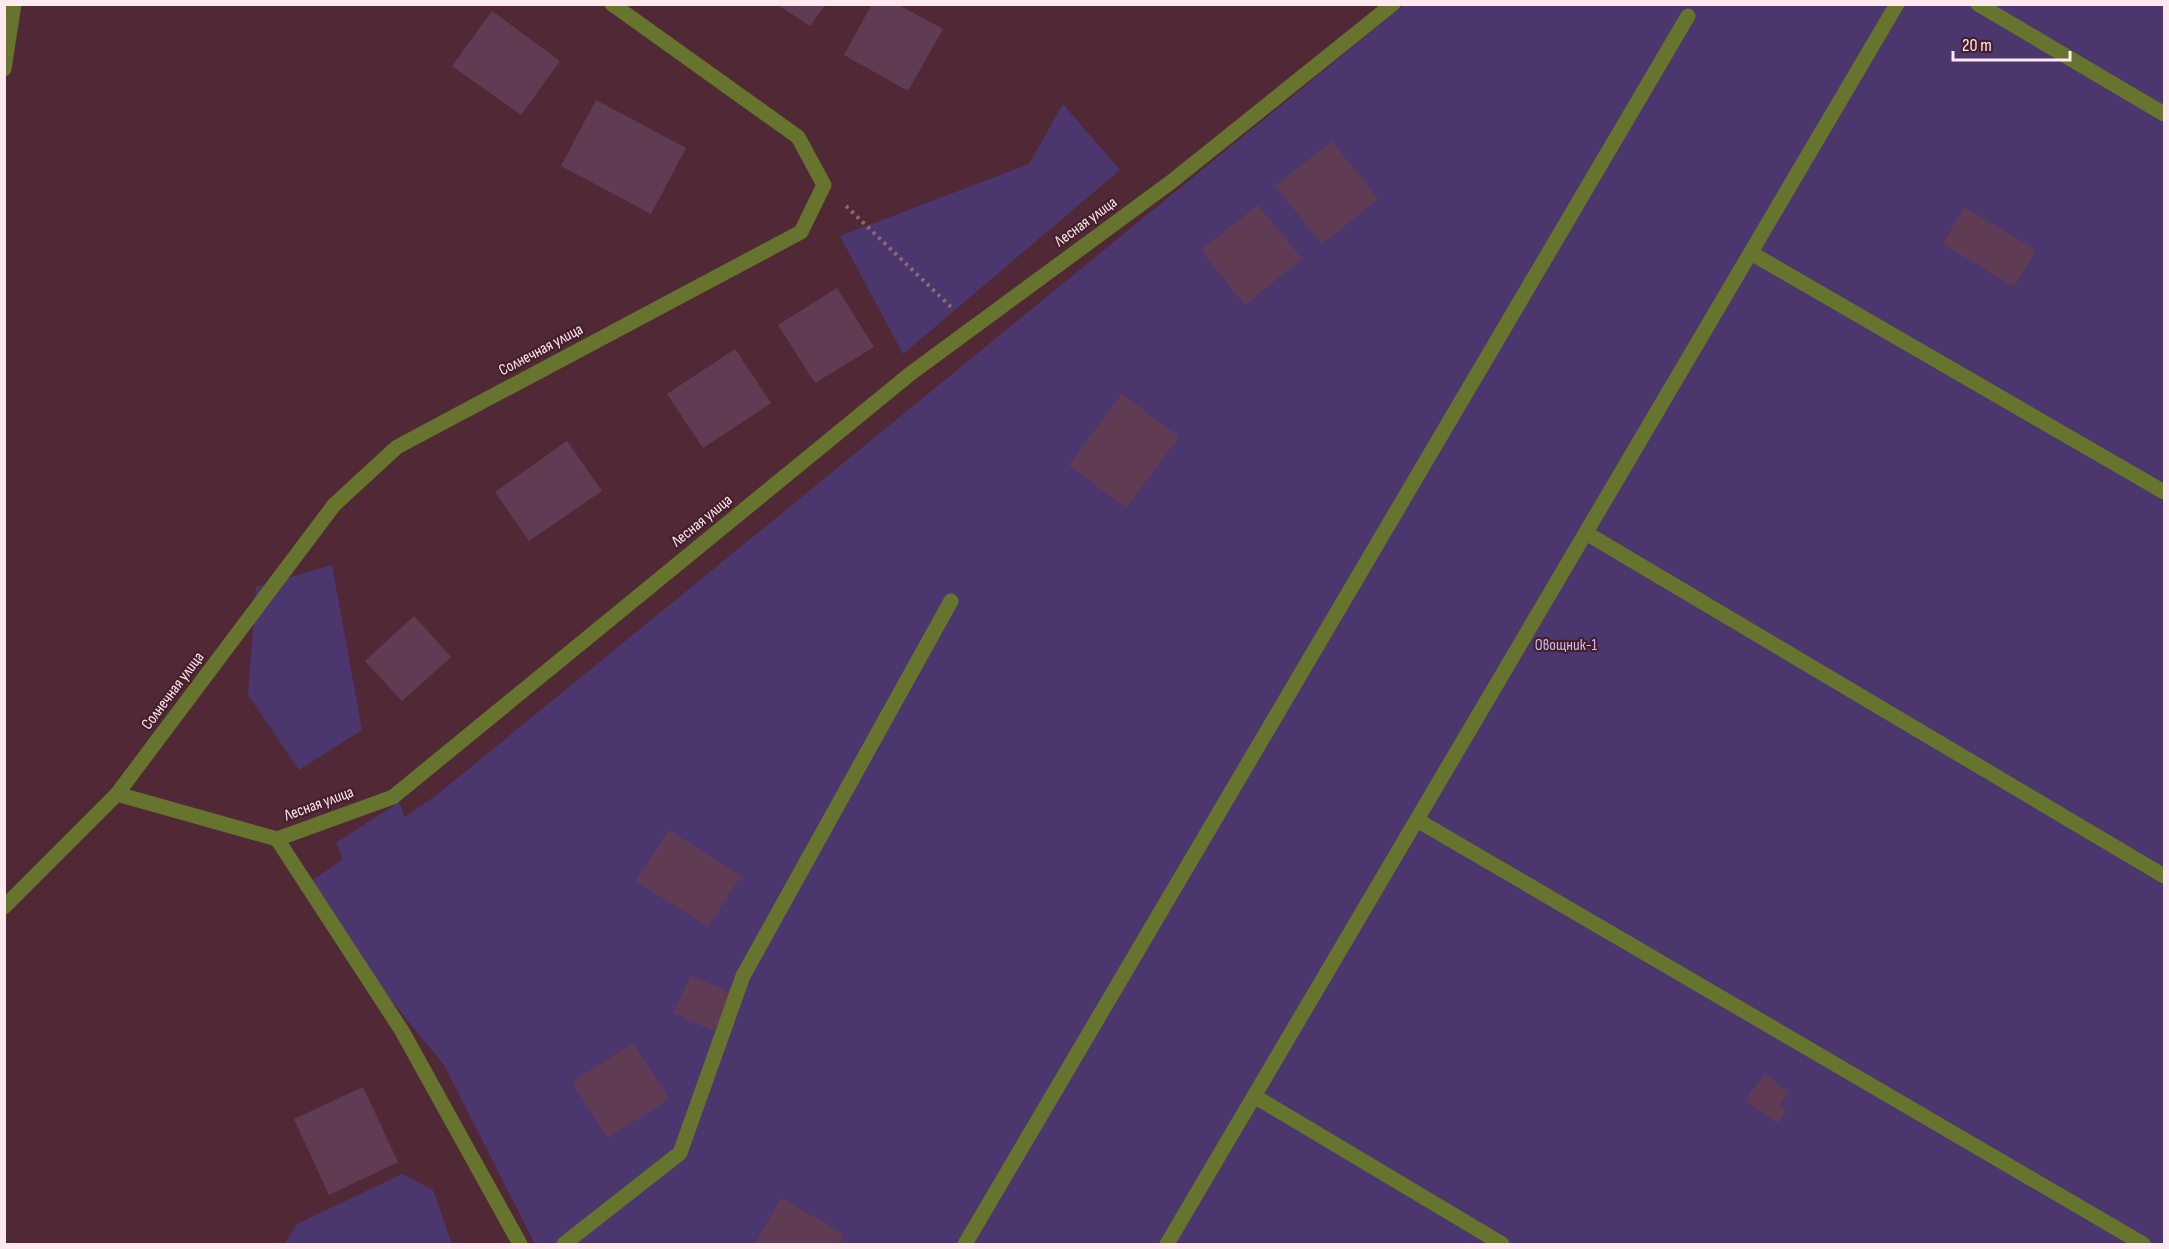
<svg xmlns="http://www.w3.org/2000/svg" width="2169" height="1249" viewBox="0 0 2169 1249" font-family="'Sofia Sans Condensed',sans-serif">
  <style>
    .green { fill: #4b366e }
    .building { fill: #603c54 }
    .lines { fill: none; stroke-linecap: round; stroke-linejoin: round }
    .path { stroke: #8a6973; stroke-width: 4; stroke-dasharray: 3 4.5; stroke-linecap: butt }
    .lane { stroke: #66742d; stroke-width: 15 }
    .street { stroke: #66742d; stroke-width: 15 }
    .labels { text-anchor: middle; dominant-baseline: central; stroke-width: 4.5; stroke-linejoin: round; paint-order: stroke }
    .street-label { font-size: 16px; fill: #fee9ee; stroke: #451f2c }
    .park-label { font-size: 16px; fill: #ccbbef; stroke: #451f2c }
  </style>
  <rect width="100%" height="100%" fill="#512936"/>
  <g class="green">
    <polygon points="1404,5 2164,5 2164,1244 535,1244 444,1065 300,889 343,859 336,843 399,802 405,817 438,794"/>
    <polygon points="1063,104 1120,170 903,354 840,236 1029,164"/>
    <polygon points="332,565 362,730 299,770 248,695 256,587"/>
    <polygon points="402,1174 433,1190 452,1244 284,1244 297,1224"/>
  </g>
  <g class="building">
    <polygon points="872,4 897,4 943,29 908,91 844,55"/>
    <polygon points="778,5 825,5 810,26"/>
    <polygon points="492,11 560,61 521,115 452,66"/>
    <polygon points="596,100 686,148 651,214 561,166"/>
    <polygon points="1332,141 1378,199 1322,244 1275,186"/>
    <polygon points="1258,205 1302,259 1245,305 1201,250"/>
    <polygon points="1964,207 2036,250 2014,287 1943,244"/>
    <polygon points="837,288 874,347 815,383 778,325"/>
    <polygon points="735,349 771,403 703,448 667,394"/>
    <polygon points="1122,394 1179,437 1126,508 1069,465"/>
    <polygon points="567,441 602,491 529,541 495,492"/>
    <polygon points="414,616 451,657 402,701 365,661"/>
    <polygon points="669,830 741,876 708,927 636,881"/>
    <polygon points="691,975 731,993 714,1031 673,1013"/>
    <polygon points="633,1043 669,1099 608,1138 572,1082"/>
    <polygon points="1765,1074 1789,1092 1779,1106 1787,1111 1778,1123 1745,1100"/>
    <polygon points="363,1087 398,1162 329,1195 294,1119"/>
    <polygon points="781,1198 844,1234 839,1244 755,1244"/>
  </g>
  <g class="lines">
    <polyline class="path" points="846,206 953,309"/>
    <g class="lane">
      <polyline points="1978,4 2164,114"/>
      <polyline points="1751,253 2164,492"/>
      <polyline points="1586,533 2164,876"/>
      <polyline points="1417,820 2143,1244"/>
      <polyline points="277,839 402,1031 520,1244"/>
      <polyline points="1254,1096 1502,1244"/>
      <polyline points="564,1244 680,1153 743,976 951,601"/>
      <polyline points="965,1244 1688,16"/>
      <polyline points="1167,1244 1897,4"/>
    </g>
    <g class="street">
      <polyline points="4,69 14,4"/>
      <polyline points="117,794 334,505 397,447 801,232 824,185 798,137 612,4"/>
      <polyline points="4,907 117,794 277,839 393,797 910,374 1171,182 1393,4"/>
    </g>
  </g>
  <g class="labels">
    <g class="street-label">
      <text transform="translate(1086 222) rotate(-36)">Лесная улица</text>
      <text transform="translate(541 350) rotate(-28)">Солнечная улица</text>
      <text transform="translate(702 521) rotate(-39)">Лесная улица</text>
      <text transform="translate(173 691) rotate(-53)">Солнечная улица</text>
      <text transform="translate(319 804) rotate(-20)">Лесная улица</text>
    </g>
    <g class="park-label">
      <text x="1566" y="645">Овощник-1</text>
    </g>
  </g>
  <rect width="2169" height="1249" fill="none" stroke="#fee9ee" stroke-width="12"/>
  <path d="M1953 51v9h117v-9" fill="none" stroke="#fee9ee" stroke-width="3"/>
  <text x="1962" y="51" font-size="18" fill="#fee9ee" stroke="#451f2c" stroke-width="4.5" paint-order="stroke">20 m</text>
</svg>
